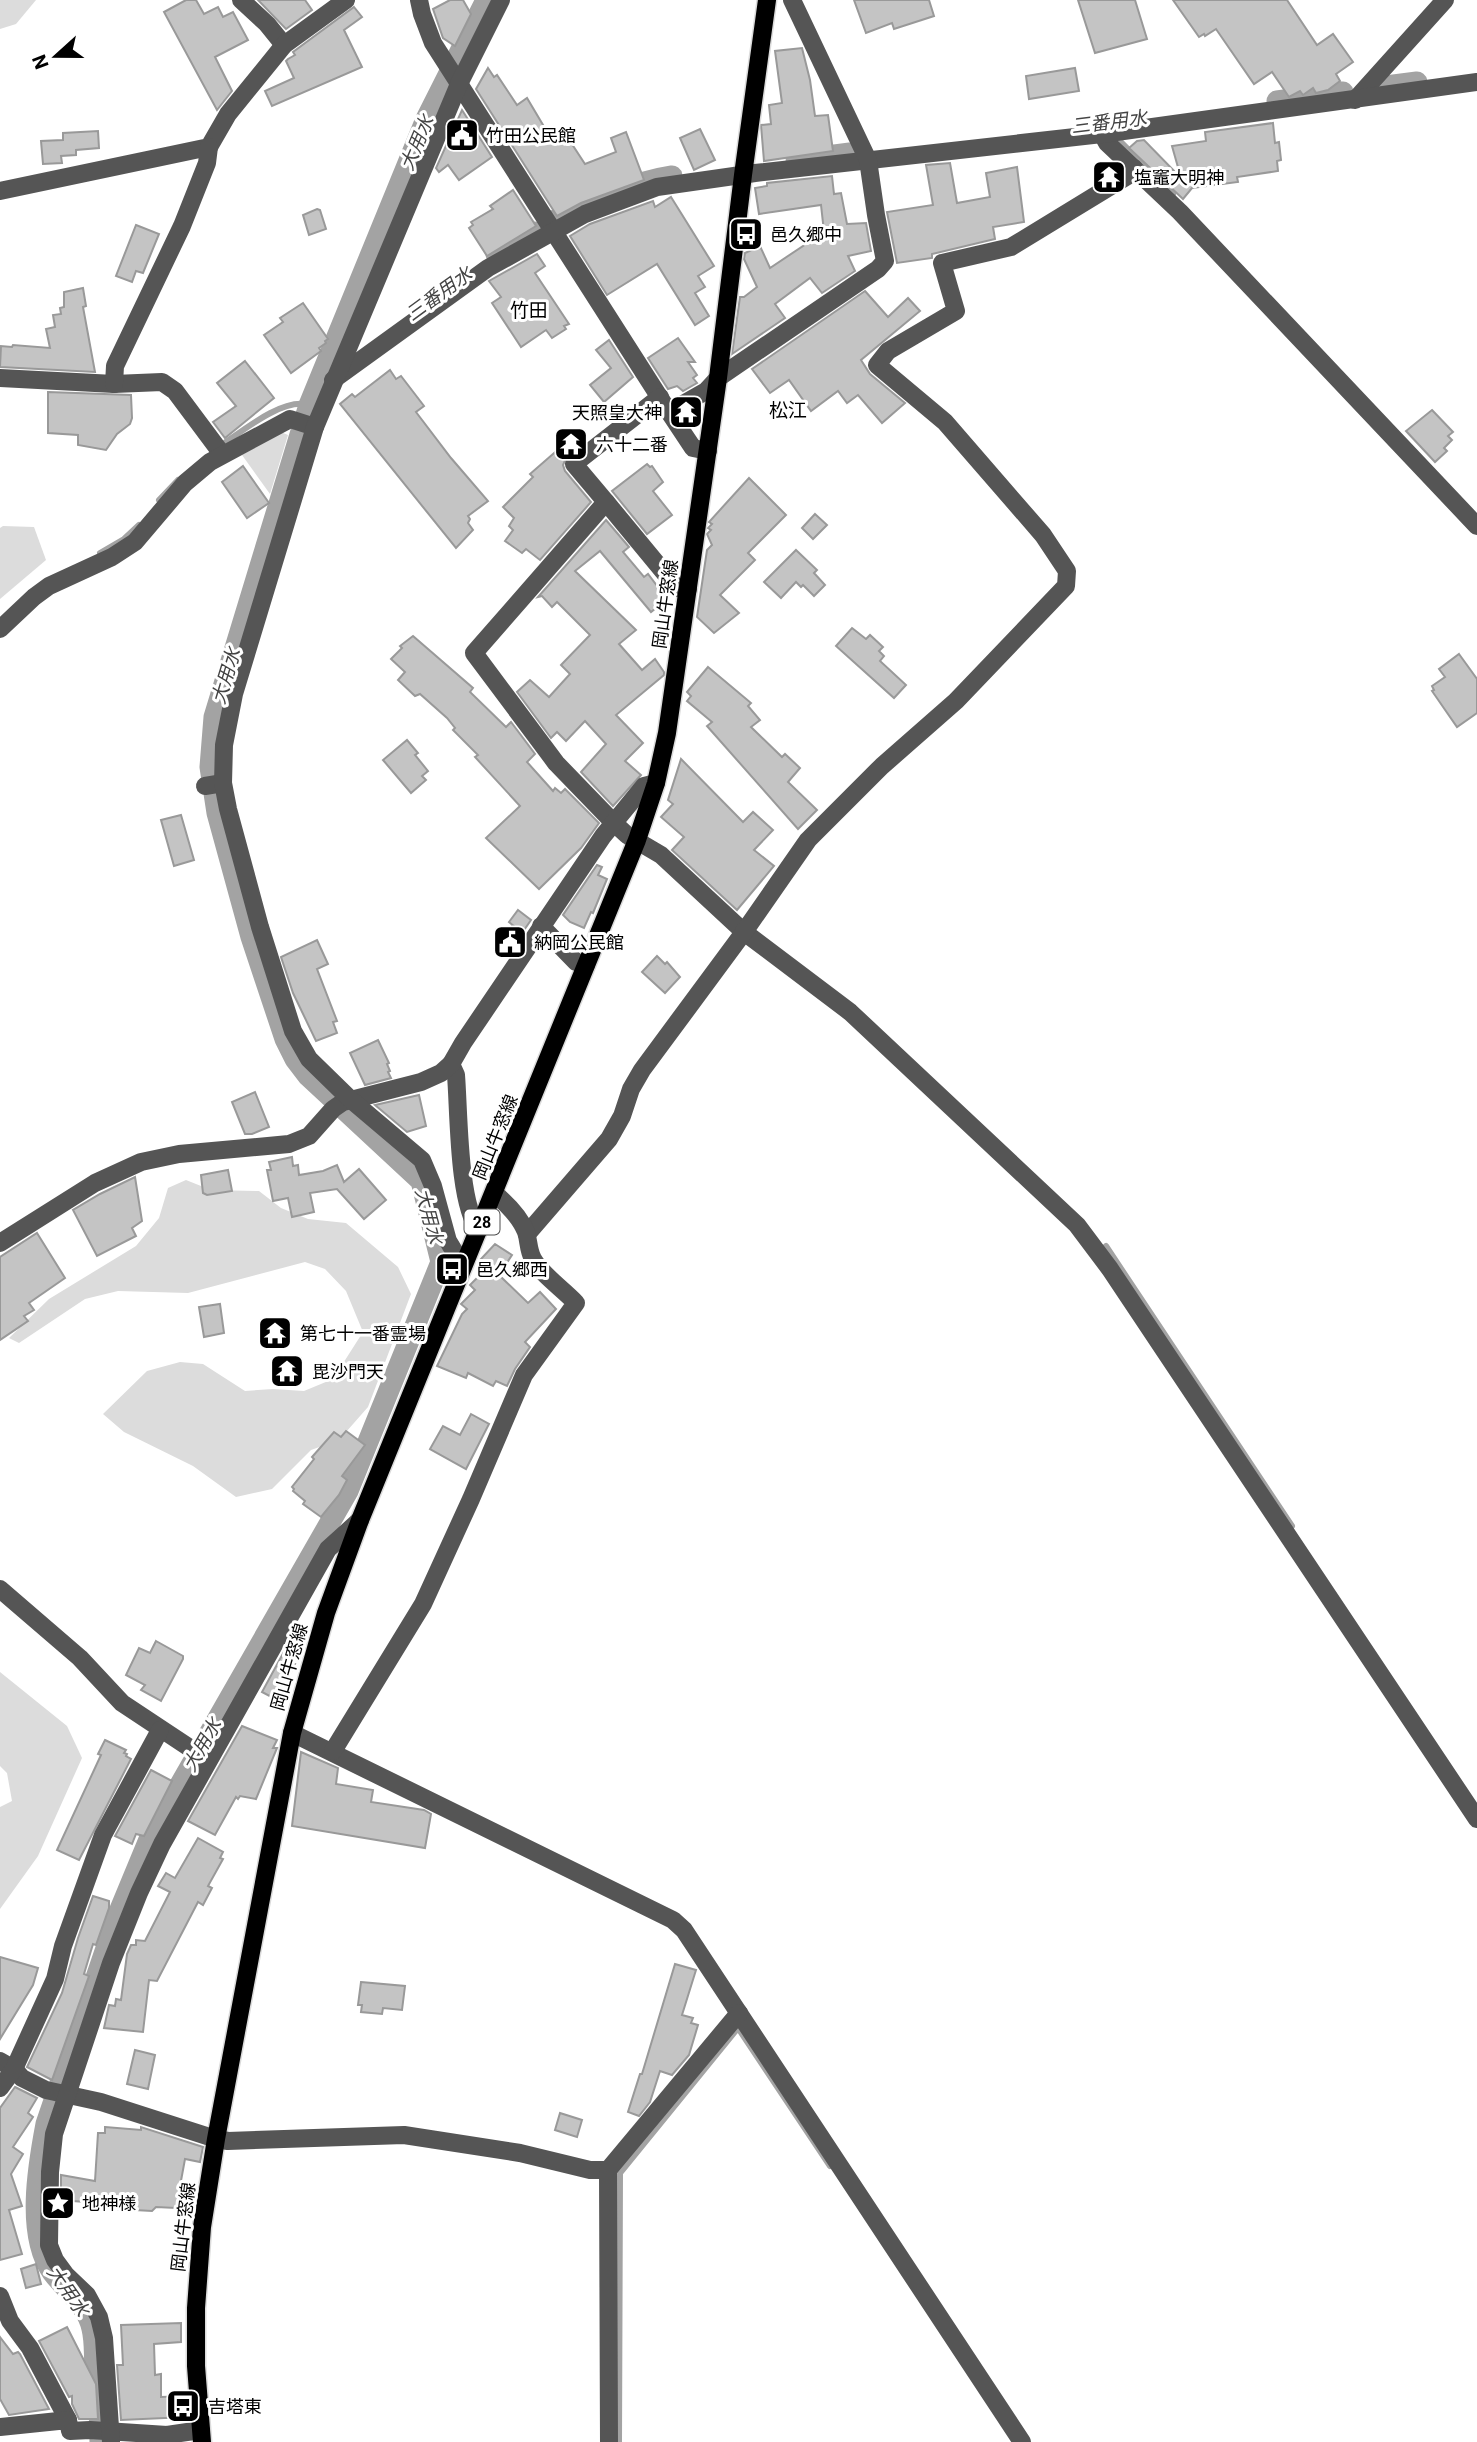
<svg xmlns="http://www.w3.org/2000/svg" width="1477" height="2442" viewBox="0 0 1477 2442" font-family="Roboto,'Noto Sans JP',sans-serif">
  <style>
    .green { fill: #dcdcdc }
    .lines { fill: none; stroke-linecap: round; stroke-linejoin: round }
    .stream { stroke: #a3a3a3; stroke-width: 6 }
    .canal { stroke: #a3a3a3; stroke-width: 21 }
    .building { fill: #c4c4c4; stroke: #999; stroke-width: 2 }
    .major-casing { stroke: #dbdbdb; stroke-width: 21 }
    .minor { stroke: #555; stroke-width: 18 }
    .major { stroke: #000; stroke-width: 18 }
    .labels { text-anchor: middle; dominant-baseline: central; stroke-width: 6; stroke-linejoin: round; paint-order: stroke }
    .shield { fill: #fff; stroke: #4c4c4c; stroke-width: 2 }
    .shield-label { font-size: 16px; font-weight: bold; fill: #000 }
    .poi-label { font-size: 18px; fill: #000; stroke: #fff; text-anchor: start }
    .street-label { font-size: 18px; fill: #000; stroke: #fff }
    .water-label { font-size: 19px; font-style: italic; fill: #444; stroke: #fff }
    .neighbourhood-label { font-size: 19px; fill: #000; stroke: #fff }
  </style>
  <rect width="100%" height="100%" fill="#fff"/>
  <g class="green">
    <polygon points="0,0 36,0 16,24 0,29"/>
    <polygon points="281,432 288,435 270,494 242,455"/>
    <polygon points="3,526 34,527 46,560 0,599 0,528"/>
    <polygon points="186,1180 211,1190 259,1191 281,1208 308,1219 346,1223 398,1267 411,1294 368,1407 339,1440 311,1450 272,1489 236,1497 193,1466 124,1432 103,1414 147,1371 180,1362 203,1364 245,1391 273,1389 304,1391 333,1379 363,1332 346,1291 325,1269 305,1262 188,1293 118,1291 85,1299 19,1343 9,1338 49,1299 136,1246 159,1218 168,1188"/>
    <polygon points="0,1672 67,1726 82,1758 38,1856 0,1909 0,1807 12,1801 7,1773 0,1766"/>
  </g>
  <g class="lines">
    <g class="stream">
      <polyline points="1116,137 1173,194"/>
      <path d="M219,447c22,-15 64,-50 90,-42"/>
      <polyline points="159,500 178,480"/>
      <polyline points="100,553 124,539 139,525"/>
      <polyline points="1106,1246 1292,1526"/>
      <polyline points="619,2442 620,2173 738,2028 830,2166"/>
    </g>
    <g class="canal">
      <polyline points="1378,87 1417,82"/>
      <polyline points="1277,101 1343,92"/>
      <polyline points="796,160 850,153"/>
      <path d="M557,219c37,-18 75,-37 115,-43"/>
      <polyline points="496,254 534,232"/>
      <path d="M100,2442c0,-25 -2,-50 -5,-76 -1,-12 0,-25 -3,-37 -5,-25 -26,-38 -40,-57 -26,-37 -14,-106 -6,-148l70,-205 34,-82 198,-346 93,-229 -20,-81 -113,-105 -13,-17 -10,-20 -34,-102 -34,-124 -7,-46 4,-50 95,-312 117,-286 60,-119"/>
    </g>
  </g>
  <g class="building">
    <polygon points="186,0 196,0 204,14 218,7 223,17 233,12 248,40 215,57 232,91 217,110 164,12"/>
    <polygon points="258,0 305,0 312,10 286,29"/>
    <polygon points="450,0 463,0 471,14 455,46 443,38 433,9"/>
    <polygon points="854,0 929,0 934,16 894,29 892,23 866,33"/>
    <polygon points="1078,0 1135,0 1147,39 1095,53"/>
    <polygon points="1173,0 1287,0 1317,45 1333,34 1353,62 1336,74 1340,81 1328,90 1316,93 1313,88 1303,95 1300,91 1289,97 1272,72 1254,84 1216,29 1205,36 1204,34 1199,37"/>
    <polygon points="354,7 362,17 344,30 362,67 272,106 265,91 294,78 286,61 288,59 295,55 293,52"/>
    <polygon points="802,48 810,80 815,116 828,115 833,151 764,161 761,125 771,124 769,105 782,103 775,51"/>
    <polygon points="488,68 494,77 497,75 517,105 527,98 552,140 564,132 585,164 616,152 611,138 626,132 644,180 581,203 557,216 476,89"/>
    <polygon points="1075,68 1079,91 1029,99 1026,76"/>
    <polygon points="462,110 492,157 459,180 448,165 439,172 436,168"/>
    <polygon points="1273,123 1275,143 1279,142 1281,160 1277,161 1278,171 1237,177 1238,182 1192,188 1183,199 1129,148 1137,141 1144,140 1181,178 1172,146 1206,141 1205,132"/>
    <polygon points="700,129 715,160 694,170 680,138"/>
    <polygon points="98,131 99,148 76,150 76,155 61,156 62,163 43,164 41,141 63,140 63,133"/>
    <polygon points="950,163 957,203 990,197 986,173 1017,167 1024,222 993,227 995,239 932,254 932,258 897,263 887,212 933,205 926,165"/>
    <polygon points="832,176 834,194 841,193 847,224 866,223 871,251 848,256 855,271 822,293 810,278 775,304 785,318 732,354 740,297 744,297 757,287 744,259 745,253 760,246 770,268 824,232 821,205 759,214 755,188 767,186 767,183"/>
    <polygon points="513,190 536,226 487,256 469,228 473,225 471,222 493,209 490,206"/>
    <polygon points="671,197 714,266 698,276 705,287 695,293 709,316 695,325 657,264 607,295 570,236 590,224 653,201 655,207"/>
    <polygon points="317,209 320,210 326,229 309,235 303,215"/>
    <polygon points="136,225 159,234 143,273 136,271 132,282 116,276"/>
    <polygon points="537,254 545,266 535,273 569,324 564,326 566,329 552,338 546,330 521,347 492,303 501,297 489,281"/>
    <polygon points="83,288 86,306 83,307 95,372 0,367 1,346 12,347 13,345 50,348 46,329 55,327 53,315 61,314 60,308 64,307 64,292"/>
    <polygon points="865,291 888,317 908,298 920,311 861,360 870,374 905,403 882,423 858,395 847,403 838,391 811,411 789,380 770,393 752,369"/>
    <polygon points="303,303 328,339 325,341 326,343 319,348 321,351 291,373 264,335 283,322 280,318"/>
    <polygon points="678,338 695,362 688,362 697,375 693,378 697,383 683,391 677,386 668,389 648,358"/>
    <polygon points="609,340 633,377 604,402 590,385 611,368 596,350"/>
    <polygon points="245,361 274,398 225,438 213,422 236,406 217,383"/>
    <polygon points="390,370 396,379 401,376 424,406 416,412 451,458 488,501 468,516 470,519 468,523 473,530 456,548 340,404 352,394 355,397"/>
    <polygon points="48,392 131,395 132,418 130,424 117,434 106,450 78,445 78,435 48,433"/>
    <polygon points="1432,410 1453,432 1448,436 1452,440 1444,448 1447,451 1435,462 1406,431"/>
    <polygon points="561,447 567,456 563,465 565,471 591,502 540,560 526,549 522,553 505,541 513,530 509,526 514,518 503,507 533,477 530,474"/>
    <polygon points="647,464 650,467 652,466 663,482 653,491 672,515 647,534 612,491"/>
    <polygon points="243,466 269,503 247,518 222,482"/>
    <polygon points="749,478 786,515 748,553 755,560 720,595 739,613 714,633 697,617 707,550 712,545 707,534 711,530 708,528 712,524 709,522"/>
    <polygon points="815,514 827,525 813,539 802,528"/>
    <polygon points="606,520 629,547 623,552 644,577 648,574 667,599 651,612 600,551 575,571 636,630 619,644 642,670 655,659 664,672 664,675 616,715 643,743 625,761 641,775 613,806 581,772 606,744 585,721 566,741 557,732 551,738 517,692 530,680 549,697 570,674 561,665 590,635 557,602 552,607 542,596 538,597"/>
    <polygon points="796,550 817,570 814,573 825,585 814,596 803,585 801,587 796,582 781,598 764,582"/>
    <polygon points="852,628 866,639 870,635 883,647 879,651 884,656 880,661 906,685 894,698 836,646"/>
    <polygon points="413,636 473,688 470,692 506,727 511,722 535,754 527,762 553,791 555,788 561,793 565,789 599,823 581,848 539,889 486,838 520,806 475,757 478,755 453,730 455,728 447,718 420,694 415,696 398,680 405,672 391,659 402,648 400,646"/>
    <polygon points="1459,654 1477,679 1477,713 1457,727 1432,691 1434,690 1432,686 1445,677 1439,669"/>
    <polygon points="708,667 751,703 748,706 760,720 751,727 782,757 785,754 800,768 788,782 817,810 798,829 707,726 712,722 687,701 691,696 687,692"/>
    <polygon points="407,740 418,753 415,755 428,771 422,776 426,780 411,793 383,760"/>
    <polygon points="681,759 743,822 753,812 773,830 754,850 774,866 737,910 672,850 684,837 661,817 673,804 668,800"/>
    <polygon points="181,815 194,860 174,866 161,820"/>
    <polygon points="597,865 602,867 598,875 607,879 593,913 591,912 584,928 570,922 563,915"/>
    <polygon points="518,910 531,920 522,933 509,922"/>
    <polygon points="512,926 523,934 507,957 495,948"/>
    <polygon points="317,940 328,964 317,969 337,1021 333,1022 337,1033 316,1041 293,993 281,957"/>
    <polygon points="657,956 665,964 667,962 680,977 665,993 642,972"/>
    <polygon points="378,1040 389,1063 387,1064 390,1071 388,1072 391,1078 365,1085 350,1053"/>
    <polygon points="255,1092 269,1127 252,1134 245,1134 232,1102"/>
    <polygon points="419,1095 426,1126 407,1132 375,1105"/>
    <polygon points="292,1157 293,1166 298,1165 299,1175 323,1171 337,1165 344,1182 359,1169 386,1200 364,1219 337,1189 310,1193 314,1212 292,1217 288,1198 273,1201 267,1170 271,1170 269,1162"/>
    <polygon points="228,1170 232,1191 207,1195 203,1193 201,1175"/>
    <polygon points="135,1177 142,1221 132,1228 136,1236 97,1256 73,1210 100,1194"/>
    <polygon points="37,1233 65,1278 29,1303 34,1310 24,1316 28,1321 0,1340 0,1257"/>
    <polygon points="495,1244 512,1255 499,1275 528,1303 540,1292 556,1309 525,1342 530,1347 515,1369 507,1386 496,1381 493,1386 468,1373 466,1378 437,1366 462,1314 467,1309 461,1304 475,1290 470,1285 484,1271 479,1265 483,1261 481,1259"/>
    <polygon points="220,1304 224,1333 204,1337 199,1307"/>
    <polygon points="264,1323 287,1325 286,1342 262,1340"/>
    <polygon points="471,1414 489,1424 466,1469 430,1449 443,1426 460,1435"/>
    <polygon points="346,1431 365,1445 342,1476 347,1480 339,1495 321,1517 303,1504 305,1501 293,1491 294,1489 292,1487 314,1459 312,1457 334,1432 341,1437"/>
    <polygon points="293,1635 305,1641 292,1663 295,1664 277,1700 262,1692"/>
    <polygon points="156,1641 183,1656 183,1659 161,1701 141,1690 145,1685 126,1675 139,1648 150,1653"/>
    <polygon points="242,1726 277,1740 273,1748 277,1748 256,1799 240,1796 238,1799 236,1797 215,1835 188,1821"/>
    <polygon points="105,1740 126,1750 124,1753 127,1754 126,1756 131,1759 79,1860 57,1850 101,1755 98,1754"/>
    <polygon points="301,1752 338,1768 336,1784 373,1790 371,1802 424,1810 431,1814 425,1848 292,1826"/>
    <polygon points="151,1770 172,1781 144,1836 136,1834 132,1844 115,1836"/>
    <polygon points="198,1838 223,1852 220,1858 223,1859 208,1886 212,1888 203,1905 198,1902 157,1981 149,1980 143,2032 104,2028 109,2005 115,2006 116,1999 121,2000 127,1954 131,1945 136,1945 136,1940 145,1941 170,1892 158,1886 166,1873 175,1878"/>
    <polygon points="93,1896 109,1901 109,1908 96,1945 93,1944 84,1974 89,1976 52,2080 50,2079 27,2067 62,1993 78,1938"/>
    <polygon points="0,1957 38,1968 33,1985 0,2039"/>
    <polygon points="675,1964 696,1970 682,2015 693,2018 691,2023 698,2025 689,2055 672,2075 660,2071 650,2102 639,2116 628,2112 640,2074 642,2074"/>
    <polygon points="361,1982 405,1986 402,2010 383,2008 382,2014 361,2012 362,2005 358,2005"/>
    <polygon points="135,2050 155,2055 148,2089 127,2084"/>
    <polygon points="15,2087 37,2098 28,2113 33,2117 13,2147 23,2154 11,2174 22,2206 9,2210 22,2254 0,2260 0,2108"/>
    <polygon points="560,2113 582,2120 577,2137 555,2130"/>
    <polygon points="105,2127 141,2130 141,2127 203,2147 200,2162 185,2159 176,2208 156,2207 152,2211 99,2208 99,2203 73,2201 73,2198 61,2197 61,2175 95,2181 98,2133 105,2133"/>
    <polygon points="36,2264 41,2284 26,2288 21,2269"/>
    <polygon points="181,2323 181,2342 154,2344 155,2375 161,2374 161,2397 186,2396 187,2417 121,2420 117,2365 123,2365 121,2325"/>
    <polygon points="67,2327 96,2384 98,2419 79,2419 72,2404 72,2396 69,2397 39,2341"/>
    <polygon points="0,2337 13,2354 18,2352 20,2354 49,2409 9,2415 0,2399"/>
  </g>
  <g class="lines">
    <g class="major-casing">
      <polyline id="major" points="202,2442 196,2366 196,2308 202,2227 216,2139 292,1733 326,1613 360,1520 637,840 656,783 667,733 718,378 743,175 767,0"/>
    </g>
    <g class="minor">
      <polyline points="241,0 267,24 284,45"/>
      <polyline points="419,0 422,14 433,43 669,412 693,448 708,451"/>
      <polyline points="1355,100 1445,0"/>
      <polyline points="1102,134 1107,143 1180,212 1477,526"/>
      <polyline points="0,191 209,147 228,114 284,45 346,0"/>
      <polyline points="0,378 114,384 162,382 175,391 222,454"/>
      <polyline points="333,380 488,268 585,214 657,187 755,173 1102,134 1477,82"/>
      <polyline points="114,384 115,366 182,226 207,163 209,147"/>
      <polyline points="660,397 574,464 606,502 474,653 556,763 614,823 627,835 661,855 744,932 850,1012 1077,1225 1110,1269 1477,1819"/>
      <polyline points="669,412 706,391 718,378 878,269 885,261 876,215 868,160 792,0"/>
      <polyline points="606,502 677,588 688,589"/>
      <polyline points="0,629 34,597 49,586 112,557 135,542 185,483 210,462 290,419 315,427"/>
      <polyline points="205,786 223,783"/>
      <polyline points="541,926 576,962 586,965"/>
      <path d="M451,1064l5,11c3,37 2,129 23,155"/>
      <polyline points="527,1234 609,1139 622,1116 631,1089 642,1070 744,932 808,840 882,766 956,701 1066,586 1067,571 1043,535 945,422 877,365 888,351 956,311 942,263 1011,247 1129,175 1134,168"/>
      <polyline points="0,1243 95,1183 141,1162 179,1154 289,1144 309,1136 333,1109 343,1102 421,1082 441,1073 451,1064 463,1043 603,836 644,786 656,783"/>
      <polyline points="463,1266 448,1241 433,1186 422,1160 350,1099 309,1059 293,1031 260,927 228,809 223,783 224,745 234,694 315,427 459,84 501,0"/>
      <polyline points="0,1589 80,1658 122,1703 208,1760"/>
      <polyline points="292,1733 673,1920 684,1930 1022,2442"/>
      <path d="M333,1751l90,-147 48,-105 53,-124 52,-72c-12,-13 -35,-29 -43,-44 -5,-9 -4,-18 -7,-27 -6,-15 -20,-29 -32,-39"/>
      <polyline points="0,2061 14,2069 22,2078 46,2090 101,2102 216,2139 228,2141 404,2135 520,2153 590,2170 608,2170"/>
      <polyline points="0,2088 14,2069 55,1979 63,1946 103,1835 160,1730"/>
      <polyline points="0,2296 10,2321 30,2348 68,2420"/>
      <polyline points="0,2427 68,2420 70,2431 90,2430 167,2435 201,2430"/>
      <polyline points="111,2442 104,2338 99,2317 87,2295 66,2275 55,2260 49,2245 50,2172 54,2134 111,1963 139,1893 162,1844 328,1549 360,1520"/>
      <polyline points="609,2442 608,2170 739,2013"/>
    </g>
    <use href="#major" class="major"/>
  </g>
  <defs>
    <g id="civic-square" transform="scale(1.75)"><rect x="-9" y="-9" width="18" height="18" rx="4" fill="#000" stroke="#fff"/><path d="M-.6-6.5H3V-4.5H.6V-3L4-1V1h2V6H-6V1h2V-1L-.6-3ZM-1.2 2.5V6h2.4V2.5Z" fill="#fff"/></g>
    <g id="temple-square" transform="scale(1.75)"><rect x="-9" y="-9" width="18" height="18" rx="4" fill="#000" stroke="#fff"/><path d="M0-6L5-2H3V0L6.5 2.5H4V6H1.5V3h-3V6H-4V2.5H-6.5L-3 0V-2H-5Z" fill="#fff"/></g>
    <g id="bus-square" transform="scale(1.75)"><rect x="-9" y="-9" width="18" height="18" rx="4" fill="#000" stroke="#fff"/><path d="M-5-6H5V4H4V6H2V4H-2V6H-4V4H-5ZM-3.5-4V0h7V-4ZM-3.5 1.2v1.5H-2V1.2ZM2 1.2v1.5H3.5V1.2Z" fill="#fff"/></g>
    <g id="sight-square" transform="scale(1.75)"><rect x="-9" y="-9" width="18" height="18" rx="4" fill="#000" stroke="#fff"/><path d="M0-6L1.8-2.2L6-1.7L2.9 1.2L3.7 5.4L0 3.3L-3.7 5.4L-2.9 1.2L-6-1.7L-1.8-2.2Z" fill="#fff"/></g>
  </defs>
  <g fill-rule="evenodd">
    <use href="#civic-square" x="462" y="135"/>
    <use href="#temple-square" x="1109" y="177"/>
    <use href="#bus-square" x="746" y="234"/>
    <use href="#temple-square" x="686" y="412"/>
    <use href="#temple-square" x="571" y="444"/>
    <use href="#civic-square" x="510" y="942"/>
    <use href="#bus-square" x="452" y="1269"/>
    <use href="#temple-square" x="275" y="1333"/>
    <use href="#temple-square" x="287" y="1371"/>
    <use href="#sight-square" x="58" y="2203"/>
    <use href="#bus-square" x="183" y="2406"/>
  </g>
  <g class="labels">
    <rect class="shield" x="464.5" y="1209.5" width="35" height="25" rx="5"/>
    <g class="shield-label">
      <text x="482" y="1222">28</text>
    </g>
    <g class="poi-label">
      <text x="486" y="135">竹田公民館</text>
      <text x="1134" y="177">塩竈大明神</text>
      <text x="770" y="234">邑久郷中</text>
      <text x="662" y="412" text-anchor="end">天照皇大神</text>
      <text x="596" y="444">六十二番</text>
      <text x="534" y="942">納岡公民館</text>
      <text x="476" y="1269">邑久郷西</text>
      <text x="300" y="1333">第七十一番霊場</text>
      <text x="312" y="1371">毘沙門天</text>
      <text x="82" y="2203">地神様</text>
      <text x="208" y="2406">吉塔東</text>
    </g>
    <g class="street-label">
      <text transform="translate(665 604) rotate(-82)">岡山牛窓線</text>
      <text transform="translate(495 1137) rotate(-68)">岡山牛窓線</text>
      <text transform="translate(289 1667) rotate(-74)">岡山牛窓線</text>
      <text transform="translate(183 2227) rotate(-83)">岡山牛窓線</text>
    </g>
    <g class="water-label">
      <text transform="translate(1109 122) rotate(-7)">三番用水</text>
      <text transform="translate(417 143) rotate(-67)">大用水</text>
      <text transform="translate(439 294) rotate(-36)">三番用水</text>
      <text transform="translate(226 676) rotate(-73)">大用水</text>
      <text transform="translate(429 1216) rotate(75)">大用水</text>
      <text transform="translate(202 1745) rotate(-60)">大用水</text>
      <text transform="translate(68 2291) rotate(55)">大用水</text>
    </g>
    <g class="neighbourhood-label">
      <text x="529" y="310">竹田</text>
      <text x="788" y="410">松江</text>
    </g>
  </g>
  <g transform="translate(56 56) rotate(249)" stroke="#ffffff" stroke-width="5" paint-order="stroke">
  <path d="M0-5L12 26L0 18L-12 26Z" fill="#000000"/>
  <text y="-10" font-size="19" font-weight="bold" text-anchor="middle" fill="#000000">N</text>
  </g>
</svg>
